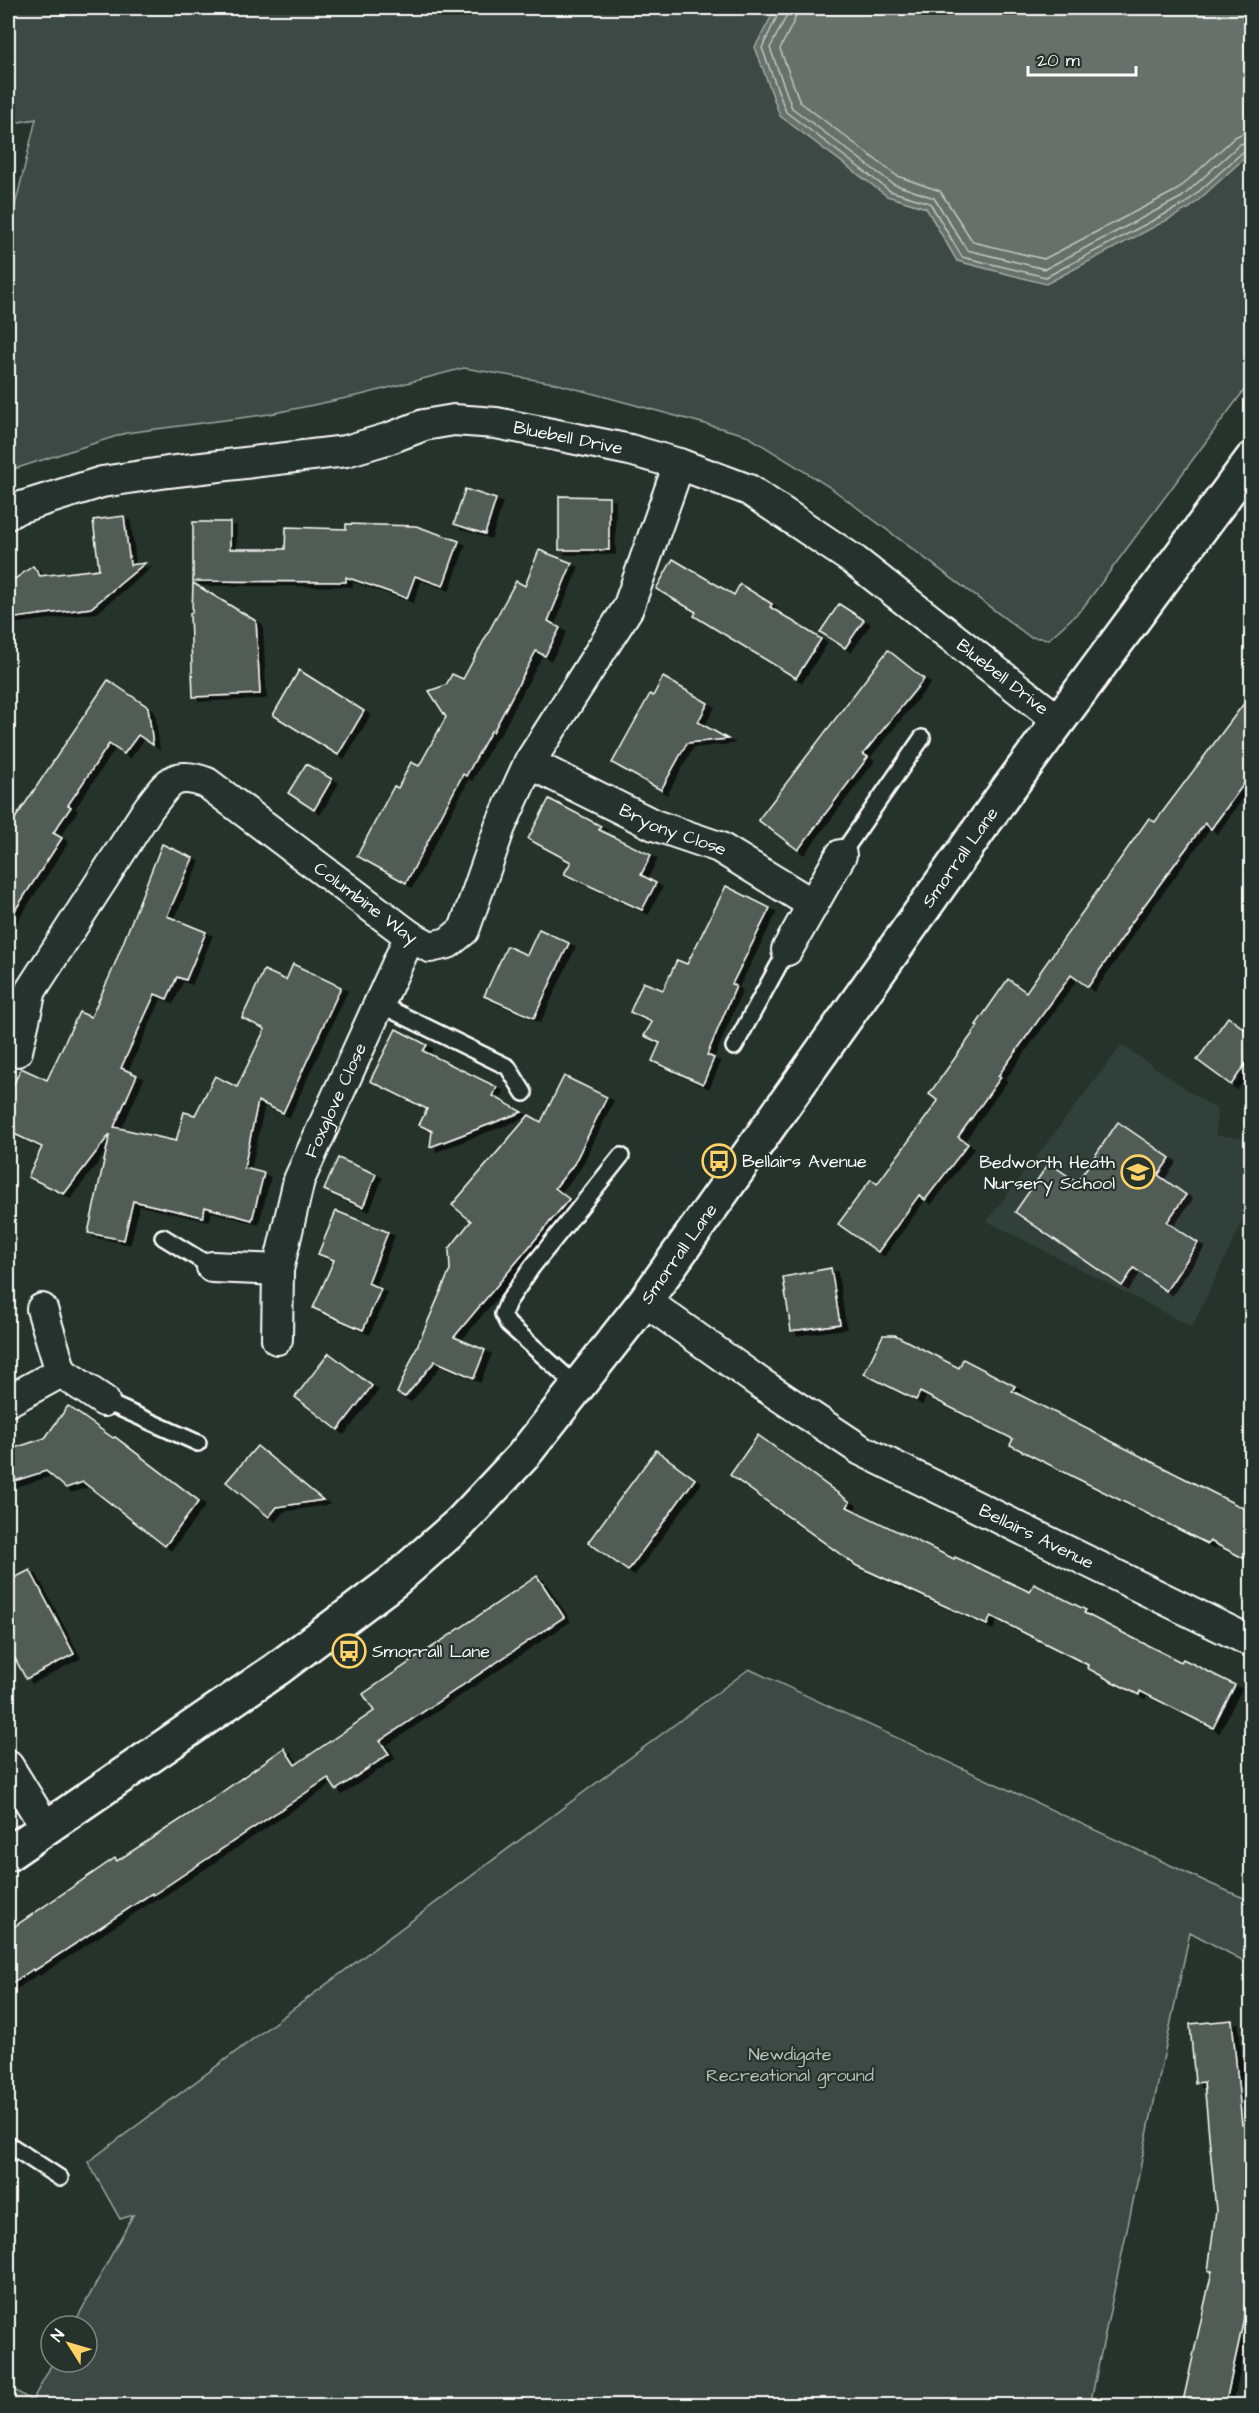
<svg xmlns="http://www.w3.org/2000/svg" width="1259" height="2413" viewBox="0 0 1259 2413" font-family="'Architects Daughter',sans-serif">
  <style>
    .built { fill: #333f3a }
    .green { fill: #3e4944; stroke: #9ea4a2; stroke-width: 1.5 }
    .water { fill: #67706c; stroke: #a4a9a7; stroke-width: 1.5 }
    .lines { fill: none; stroke-linecap: round; stroke-linejoin: round }
    .shore { stroke: #c2c6c4; stroke-width: 1.5 }
    .building { fill: #515c57; stroke: #fff; stroke-width: 1.5; filter: url(#shadow) }
    .service-casing { stroke: #fff; stroke-width: 20 }
    .minor-casing { stroke: #fff; stroke-width: 34 }
    .tertiary-casing { stroke: #fff; stroke-width: 38 }
    .service { stroke: #26332d; stroke-width: 15 }
    .minor { stroke: #26332d; stroke-width: 30 }
    .tertiary { stroke: #26332d; stroke-width: 33 }
    .labels { text-anchor: middle; dominant-baseline: central; stroke-width: 4.5; stroke-linejoin: round; paint-order: stroke }
    .street-label { font-size: 18px; fill: #fff; stroke: #26332d }
    .poi-label { font-size: 18px; fill: #fff; stroke: #26332d; text-anchor: start }
    .park-label { font-size: 18px; fill: #bbbfbe; stroke: #26332d }
  </style>
  <defs>
    <filter id="shadow"><feDropShadow dx="6" dy="4" stdDeviation="0" flood-color="#0009"/></filter>
  </defs>
  <rect width="100%" height="100%" fill="#26332d"/>
  <filter id="ink" filterUnits="userSpaceOnUse"><feTurbulence type="fractalNoise" baseFrequency=".0167" numOctaves="2"/><feDisplacementMap in="SourceGraphic" scale="12" xChannelSelector="R" yChannelSelector="G"/><feConvolveMatrix kernelMatrix="1 2 1 2 8 2 1 2 1" color-interpolation-filters="sRGB"/></filter>
  <g filter="url(#ink)">
    <polygon class="built" points="1122,1045 1217,1110 1216,1135 1251,1139 1251,1204 1192,1327 987,1221"/>
    <g class="green">
      <polygon points="8,8 1251,8 1251,381 1082,609 1049,639 1030,637 831,488 746,435 554,383 464,368 361,395 270,414 126,433 8,471 8,235 36,119 8,124"/>
      <polygon points="749,1669 1211,1884 1251,1901 1251,1965 1190,1932 1090,2405 8,2405 8,2386 32,2401 53,2362 87,2362 87,2326 73,2326 133,2215 120,2219 88,2162"/>
    </g>
    <polygon class="water" points="776,8 1251,8 1251,152 1190,208 1046,284 957,261 926,208 887,196 780,116 755,47"/>
    <g class="lines">
      <g class="shore">
        <polyline points="781,8 762,48 786,112 890,191 930,203 962,257 1046,277 1186,203 1245,150 1252,148"/>
        <polyline points="788,8 787,15 770,48 792,108 893,184 934,198 967,250 1045,269 1182,197 1240,144 1252,141"/>
        <polyline points="797,8 795,19 780,49 800,102 897,176 940,191 973,242 1044,259 1177,190 1235,137 1243,133 1252,132"/>
      </g>
    </g>
    <g class="building">
      <polygon points="465,489 496,499 485,534 454,524"/>
      <polygon points="559,496 609,497 609,550 559,550"/>
      <polygon points="124,516 130,565 145,563 91,608 8,619 8,584 33,566 40,576 99,569 93,520"/>
      <polygon points="193,522 230,522 230,549 285,549 286,527 346,529 346,524 416,526 459,541 443,586 415,576 407,598 346,577 346,582 193,581"/>
      <polygon points="539,550 572,563 548,621 560,628 545,656 536,651 493,732 491,731 466,776 463,774 406,883 357,856 394,786 398,788 411,762 419,766 446,717 429,691 446,685 452,674 463,679 516,581 525,586"/>
      <polygon points="673,559 734,595 740,584 772,604 770,607 821,639 796,678 694,616 696,612 656,589"/>
      <polygon points="193,583 256,621 260,694 193,697 190,613 192,613"/>
      <polygon points="839,604 864,620 845,648 820,632"/>
      <polygon points="888,650 924,679 863,754 868,757 798,850 758,820"/>
      <polygon points="299,670 364,711 338,755 273,715"/>
      <polygon points="663,677 708,703 698,722 728,739 687,743 661,790 612,763 650,694 653,696"/>
      <polygon points="108,680 148,707 153,745 138,735 124,754 109,744 68,805 71,807 53,833 62,838 8,921 8,829"/>
      <polygon points="1251,694 1251,774 1211,829 1205,823 1126,930 1127,931 1088,987 1071,975 998,1076 1001,1077 958,1137 968,1144 925,1200 919,1195 878,1252 838,1224 871,1179 877,1184 938,1101 929,1094 978,1026 976,1025 1008,979 1026,992 1149,818 1155,822"/>
      <polygon points="306,764 332,779 314,810 288,793"/>
      <polygon points="549,799 601,826 599,830 651,855 641,875 656,883 642,910 564,874 571,862 528,839"/>
      <polygon points="162,844 193,858 167,916 206,932 186,980 177,977 167,999 155,994 121,1068 137,1075 114,1127 176,1141 184,1112 195,1115 215,1076 237,1087 265,1029 242,1018 264,970 286,980 293,964 341,987 283,1113 258,1101 244,1168 264,1173 252,1220 205,1207 203,1217 133,1201 124,1240 88,1233 110,1134 64,1194 28,1177 42,1147 8,1131 8,1097 21,1068 47,1080 79,1012 91,1017 112,971"/>
      <polygon points="726,886 770,908 732,984 736,986 707,1055 714,1058 703,1084 652,1061 660,1043 644,1036 652,1022 630,1012 643,982 663,990 677,960 687,964"/>
      <polygon points="539,929 569,943 534,1018 484,996 507,946 527,955"/>
      <polygon points="1228,1017 1251,1034 1251,1056 1231,1085 1197,1060"/>
      <polygon points="396,1029 427,1045 423,1051 497,1087 493,1096 522,1112 430,1147 432,1131 419,1125 427,1109 370,1081"/>
      <polygon points="564,1076 607,1097 574,1164 555,1188 569,1199 454,1337 485,1350 474,1378 435,1361 405,1397 397,1393 450,1270 449,1249 471,1221 452,1205 529,1115 541,1122"/>
      <polygon points="1118,1122 1170,1158 1158,1175 1186,1195 1167,1222 1198,1243 1166,1291 1134,1268 1122,1286 1015,1212 1049,1163 1077,1182"/>
      <polygon points="338,1158 376,1174 363,1207 324,1190"/>
      <polygon points="336,1211 388,1232 368,1283 381,1289 363,1330 313,1308 334,1260 318,1254"/>
      <polygon points="831,1268 840,1324 791,1331 783,1277"/>
      <polygon points="883,1335 895,1335 959,1368 963,1359 1015,1386 1012,1391 1251,1512 1251,1562 1210,1541 1208,1544 1010,1445 1013,1439 920,1392 916,1400 864,1374"/>
      <polygon points="329,1353 372,1386 338,1430 295,1397"/>
      <polygon points="68,1406 113,1438 115,1437 199,1501 165,1546 83,1482 66,1488 46,1471 8,1483 8,1450 45,1438"/>
      <polygon points="758,1435 850,1502 847,1507 954,1559 955,1557 1030,1592 1034,1584 1086,1610 1084,1613 1135,1639 1181,1662 1183,1659 1235,1685 1213,1728 1140,1691 1139,1695 1113,1682 1087,1668 1088,1665 991,1616 987,1625 857,1566 730,1475"/>
      <polygon points="257,1446 323,1500 277,1507 269,1517 226,1482"/>
      <polygon points="656,1450 695,1479 628,1571 588,1542"/>
      <polygon points="30,1570 74,1654 26,1679 8,1645 8,1581"/>
      <polygon points="537,1576 564,1617 380,1741 389,1754 336,1790 328,1778 153,1895 152,1893 34,1971 33,1969 8,1986 8,1931 115,1858 117,1861 208,1802 284,1748 295,1765 374,1711 363,1694"/>
      <polygon points="1232,2020 1242,2125 1251,2124 1251,2263 1243,2323 1225,2406 1182,2406 1212,2271 1208,2271 1216,2211 1204,2082 1195,2083 1190,2024"/>
    </g>
    <g class="lines">
      <g class="service-casing">
        <g id="service">
          <polyline points="841,855 922,738"/>
          <polyline points="379,1004 508,1067 524,1093"/>
          <polyline points="734,1047 787,950"/>
          <polyline points="163,1237 212,1267"/>
          <polyline points="578,1387 508,1324 503,1314 508,1302 532,1267 621,1156"/>
          <polyline points="104,1401 198,1443"/>
          <polyline points="8,2144 60,2178"/>
        </g>
      </g>
      <g class="minor-casing">
        <g id="minor">
          <path id="s1" d="M8,514l10,-6 84,-26 66,-10 178,-21 44,-13 34,-13 30,-5 42,3 66,13 68,14 49,14 70,26 106,71 203,159"/>
          <path id="s2" d="M529,763l125,62 65,22 93,57"/>
          <polyline points="787,950 841,855"/>
          <path id="s3" d="M17,1051l14,-61 117,-181c20,-26 25,-39 59,-26l203,153 20,11 18,-4 16,-13 36,-103 29,-64 99,-155 51,-144"/>
          <polyline points="212,1267 278,1270"/>
          <path id="s4" d="M645,1301l115,82 101,67 391,192"/>
          <polyline points="42,1309 61,1372 104,1401"/>
          <path id="s5" d="M277,1339l1,-69 21,-90 111,-244"/>
          <polyline points="8,1401 61,1372"/>
          <polyline points="8,1766 46,1828"/>
        </g>
      </g>
      <g class="tertiary-casing">
        <g id="tertiary">
          <path id="s6" d="M8,1854l269,-185 117,-88 66,-58 62,-66 123,-156 358,-505 249,-337"/>
        </g>
      </g>
      <use href="#service" class="service"/>
      <use href="#minor" class="minor"/>
      <use href="#tertiary" class="tertiary"/>
    </g>
  </g>
  <defs>
    <g id="bus-ring" transform="scale(1.725)"><circle r="9.5" fill="#26332d" stroke="#ffd166" stroke-width="1.5"/><path d="M-5-6H5V4H4V6H2V4H-2V6H-4V4H-5ZM-3.5-4V0h7V-4ZM-3.5 1.2v1.5H-2V1.2ZM2 1.2v1.5H3.5V1.2Z" fill="#ffd166"/></g>
    <g id="school-ring" transform="scale(1.725)"><circle r="9.5" fill="#26332d" stroke="#ffd166" stroke-width="1.5"/><path d="M0-5L7-2L0 1L-7-2ZM-4 1L0 2.5L4 1V4Q0 6-4 4Z" fill="#ffd166"/></g>
  </defs>
  <g fill-rule="evenodd">
    <use href="#bus-ring" x="719" y="1161"/>
    <use href="#school-ring" x="1138" y="1172"/>
    <use href="#bus-ring" x="349" y="1651"/>
  </g>
  <g class="labels">
    <g class="street-label">
      <text stroke="none"><textPath href="#s1" startOffset="574">Bluebell Drive</textPath></text>
      <text stroke="none"><textPath href="#s1" startOffset="1078">Bluebell Drive</textPath></text>
      <text stroke="none"><textPath href="#s2" startOffset="159">Bryony Close</textPath></text>
      <text stroke="none"><textPath href="#s6" startOffset="1394">Smorrall Lane</textPath></text>
      <text stroke="none"><textPath href="#s3" startOffset="550">Columbine Way</textPath></text>
      <text stroke="none"><textPath href="#s5" startOffset="249">Foxglove Close</textPath></text>
      <text stroke="none"><textPath href="#s6" startOffset="908">Smorrall Lane</textPath></text>
      <text stroke="none"><textPath href="#s4" startOffset="458">Bellairs Avenue</textPath></text>
    </g>
    <g class="poi-label">
      <text x="742" y="1161">Bellairs Avenue</text>
      <text x="1115" y="1162" text-anchor="end">Bedworth Heath<tspan x="1115" dy="21">Nursery School</tspan></text>
      <text x="372" y="1651">Smorrall Lane</text>
    </g>
    <g class="park-label">
      <text x="790" y="2054">Newdigate<tspan x="790" dy="21">Recreational ground</tspan></text>
    </g>
  </g>
  <rect width="1259" height="2413" fill="none" stroke="#26332d" stroke-width="30"/>
  <rect x="15" y="15" width="1229" height="2383" fill="none" stroke="#fff" stroke-width="2" filter="url(#ink)"/>
  <g transform="translate(69 2344) rotate(307)"><circle r="28" fill="#26332d" stroke="#7d8581" stroke-width="1.5"/>
  <path d="M0-4.5L10 22L0 15L-10 22Z" fill="#ffd166"/>
  <text y="-9" font-size="16" font-weight="bold" text-anchor="middle" fill="#ffffff">N</text>
  </g>
  <path d="M1028 66v9h108v-9" fill="none" stroke="#ffffff" stroke-width="3"/>
  <text x="1037" y="66" font-size="18" fill="#ffffff" stroke="#26332d" stroke-width="4.5" paint-order="stroke">20 m</text>
</svg>
